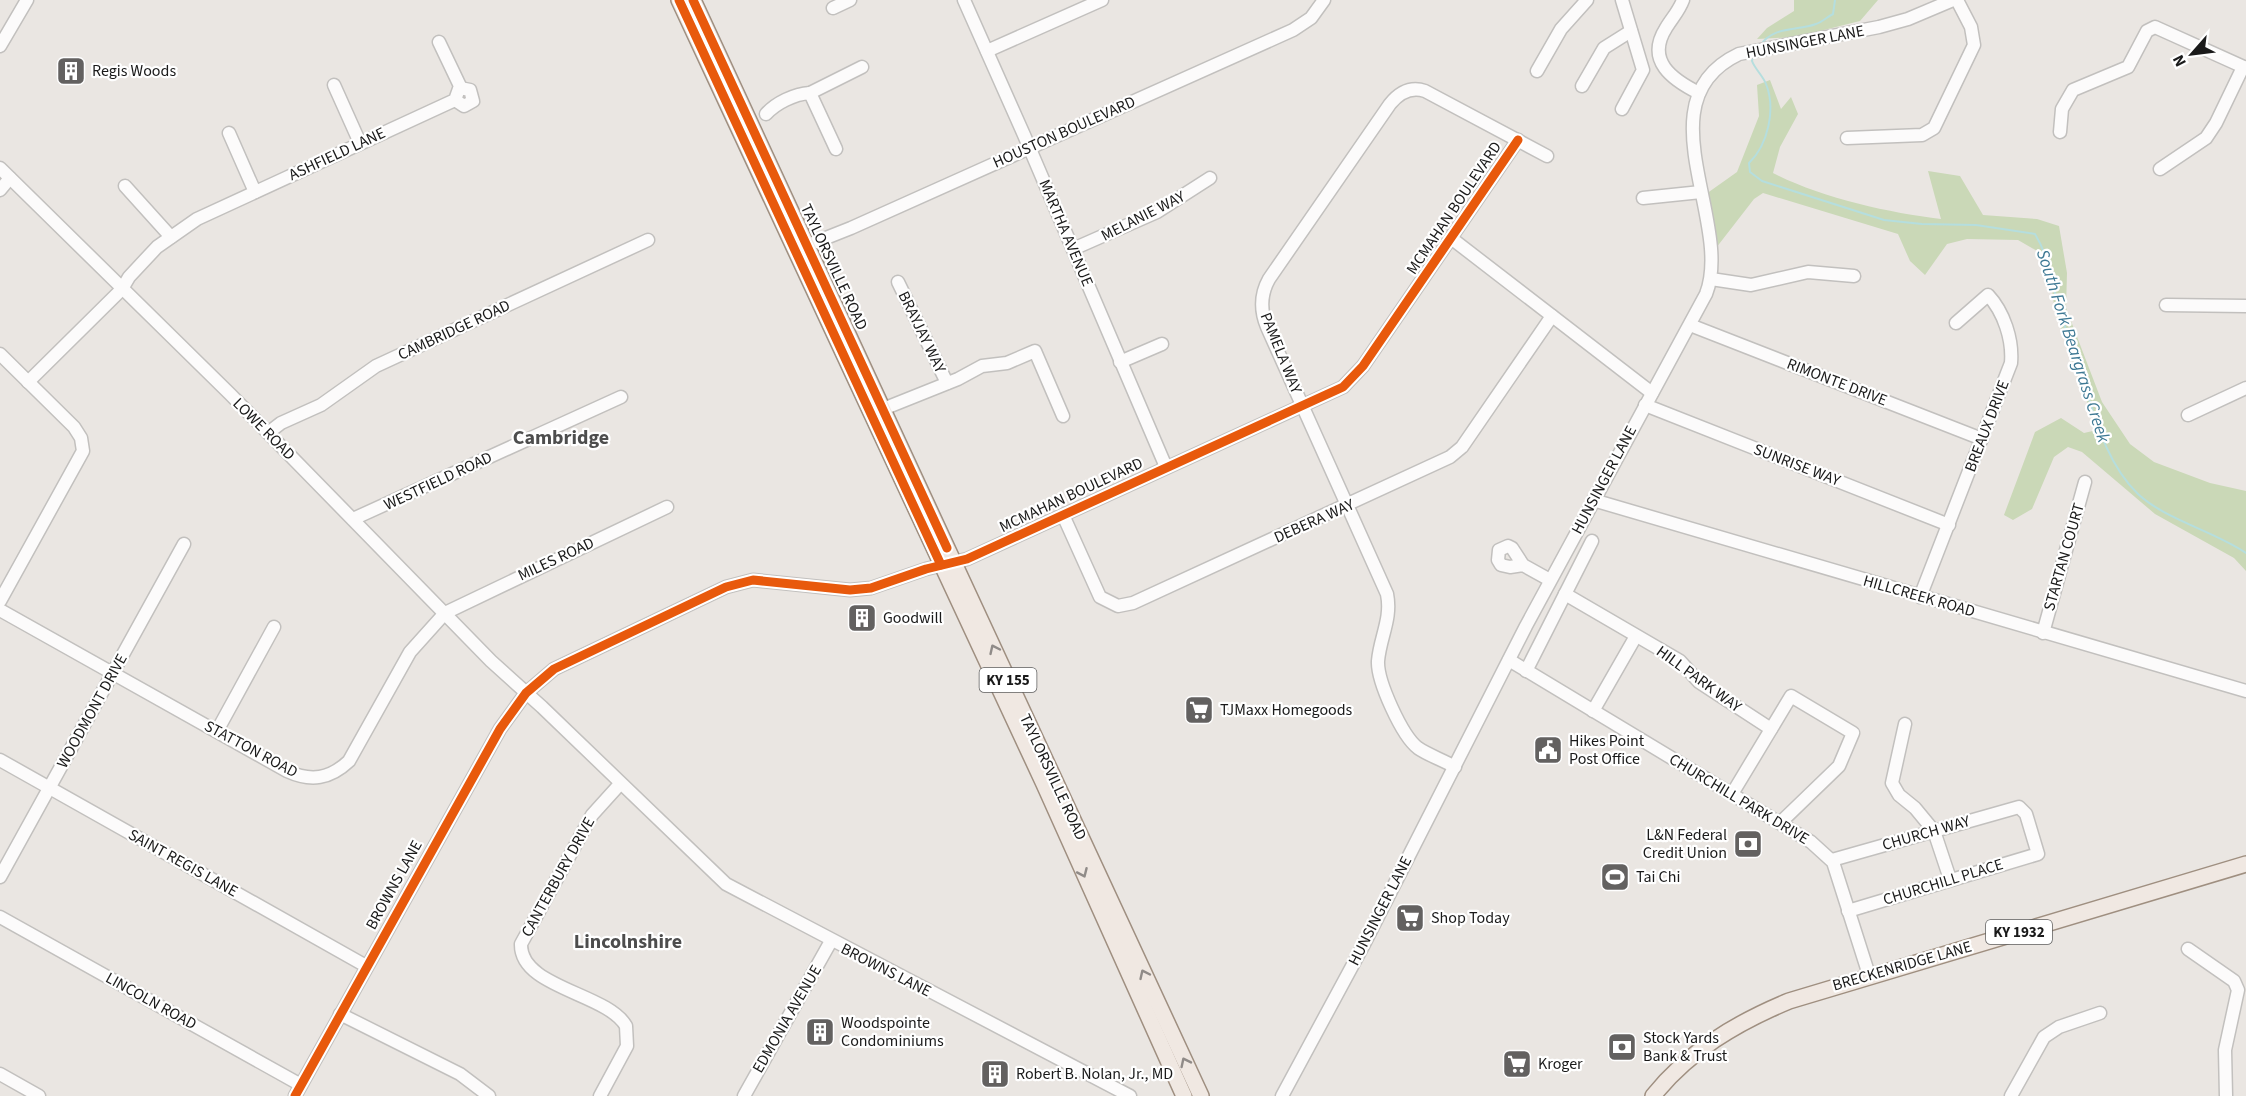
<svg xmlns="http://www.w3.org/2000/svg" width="2246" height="1096" viewBox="0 0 2246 1096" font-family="'Source Sans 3',sans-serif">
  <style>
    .forest { fill: #cad8b7 }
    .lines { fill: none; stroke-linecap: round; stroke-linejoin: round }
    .stream { stroke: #b5dede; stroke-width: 2 }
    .minor-casing { stroke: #c2c0be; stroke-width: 15 }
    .major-casing { stroke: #9f8f80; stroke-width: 18 }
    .minor { stroke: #fcfbfb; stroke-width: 12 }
    .major { stroke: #f0e8e2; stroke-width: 15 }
    .cycleway-casing { stroke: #fff; stroke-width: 13 }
    .cycleway { stroke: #e8590c; stroke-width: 9 }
    .oneway { stroke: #908b88 }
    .labels { text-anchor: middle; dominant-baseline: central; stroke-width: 4.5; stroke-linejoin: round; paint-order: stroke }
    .shield { fill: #fff; stroke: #5f5f5f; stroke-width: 1.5 }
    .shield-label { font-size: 15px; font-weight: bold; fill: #1a1a1a }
    .street-label { font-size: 16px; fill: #1a1a1a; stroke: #fff }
    .poi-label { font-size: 16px; fill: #1a1a1a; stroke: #fff; text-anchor: start }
    .water-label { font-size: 18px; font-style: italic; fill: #3e7994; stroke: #fff }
    .quarter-label { font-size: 20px; font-weight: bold; fill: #4d4d4d; stroke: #fff }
  </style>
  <rect width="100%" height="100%" fill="#eae6e2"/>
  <g class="forest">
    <polygon points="1794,0 1878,0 1860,21 1796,37 1757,39 1767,28 1794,11"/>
    <path d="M1770,80l11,29 10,-12 7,17 -18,33 -7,26c46,24 116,40 168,46l-13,-48 32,5 23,39 54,4 22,7 8,47 -1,35 36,94 28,42 24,18 56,21 36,8v80l-12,-13 -79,-44 -73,-62 -14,-5 -14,10 -22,52 -19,11 -9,-5 31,-83 26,-14 23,15 13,-3 -42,-118 -4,-30 -12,-30 -21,-12 -51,-1 -20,5 -22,31 -15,-14 -12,-27 -135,-41 -9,6 -38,49 -10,-54 31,-22 22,-56 -2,-31z"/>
  </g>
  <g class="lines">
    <g class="stream">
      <path d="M1760,46c12,-20 37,-15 56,-22 6,-2 11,-7 17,-10l2,-14"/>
      <path d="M1753,56l-1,5c3,8 11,15 14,23 10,25 2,61 -17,79l1,9 12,9 122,39 38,4 54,1 59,9c16,26 17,54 26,82 6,17 13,34 18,52 15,44 25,93 59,126 28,26 76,37 108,59"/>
    </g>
    <g class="minor-casing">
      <g id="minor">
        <polyline points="964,0 1024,135 1166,467"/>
        <polyline points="1622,0 1643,70 1622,109"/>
        <path d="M1683,0c-4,11 -11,18 -17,28 -21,33 7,52 33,65"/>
        <polyline points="833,8 850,0"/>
        <polyline points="0,46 27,0"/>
        <polyline points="987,51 1102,0"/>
        <polyline points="1537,71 1561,29 1587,0"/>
        <polyline points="334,85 360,143"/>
        <polyline points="1582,86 1604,48 1631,31"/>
        <polyline points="810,93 836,149"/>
        <polyline points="455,100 464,106 473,101 470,90 460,88"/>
        <path d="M766,114c10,-11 28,-20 44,-21l52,-26"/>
        <polyline points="2060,132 2062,109 2073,90 2128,67 2147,31 2155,27 2246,68"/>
        <polyline points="229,133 255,192"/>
        <polyline points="1847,138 1922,135 1934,128 1974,45 1971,27 1957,0"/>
        <polyline points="0,168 230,394 491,661 542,707 726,884 1130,1096"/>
        <polyline points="2160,169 2206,138 2216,123 2243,67"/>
        <polyline points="125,186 171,237"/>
        <polyline points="0,190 10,178"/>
        <polyline points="1643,198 1701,192"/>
        <polyline points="1451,238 1652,393"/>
        <polyline points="798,249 851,228 1293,30 1311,18 1324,0"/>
        <polyline points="1073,249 1157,212 1210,178"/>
        <polyline points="1711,279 1751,285 1808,272 1854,276"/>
        <polyline points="898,282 947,383"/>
        <polyline points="2166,305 2246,306"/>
        <polyline points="1690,325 1982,439"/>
        <polyline points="0,354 74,427 81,438 83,451 0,601"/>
        <polyline points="1120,362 1162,344"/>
        <polyline points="28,382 122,289 129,277 157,247 197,219 455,100 460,86 439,42"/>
        <polyline points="1645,405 1949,525"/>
        <polyline points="883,409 958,379 982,366 1007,363 1035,351 1063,416"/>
        <polyline points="2188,415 2246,388"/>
        <polyline points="268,433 281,423 321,405 376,366 648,240"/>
        <polyline points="1593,500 2246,691"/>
        <polyline points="1063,515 1100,597 1118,606 1133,603 1450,457 1462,447 1552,316"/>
        <polyline points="353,519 621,397"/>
        <polyline points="1523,565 1510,567 1501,565 1498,560 1499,550 1508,546 1512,548 1523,565 1550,580"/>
        <polyline points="1565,594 1680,661 1699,682 1771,729"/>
        <path d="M1920,597l91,-234c2,-23 -7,-51 -23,-68l-32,28"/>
        <path d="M0,610l287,161c24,11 43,8 62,-10l61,-109 35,-39 222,-106"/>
        <polyline points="2043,633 2085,482"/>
        <polyline points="1509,660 1811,842 1833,862 1869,975"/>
        <polyline points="1526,671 1592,541"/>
        <polyline points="1593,711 1636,636"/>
        <polyline points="1905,724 1892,783 1899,795 1915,808 1934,831 1950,879"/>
        <polyline points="217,731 274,627"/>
        <polyline points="0,760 366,966"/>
        <path d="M1455,767c-12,-7 -27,-12 -37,-19 -16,-12 -41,-67 -40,-87 2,-24 14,-42 9,-67l-120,-267c-7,-17 -7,-32 2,-48l121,-175c9,-11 20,-18 35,-13l122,65"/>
        <polyline points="1732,794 1791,696 1853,733 1839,766 1780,823"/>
        <polyline points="1832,860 2019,807 2026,814 2038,854 1848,911"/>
        <polyline points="0,877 184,544"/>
        <polyline points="0,917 301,1085"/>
        <polyline points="2188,949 2234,981 2238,990 2225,1050 2226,1096"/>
        <polyline points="340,1014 460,1074 489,1096"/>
        <polyline points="0,1074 39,1096"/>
        <polyline points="295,1096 500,729 526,693 554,669 726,587 753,580 850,590 871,588 926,569 967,559 1343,387 1363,366 1518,140"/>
        <path d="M600,1096l27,-50 -1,-20c-19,-33 -106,-38 -105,-82l71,-129 28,-31"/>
        <polyline points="744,1096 831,941"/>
        <path d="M1282,1096l81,-150 163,-320 180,-332c28,-72 -65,-194 33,-240l140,-27 29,-8 45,-19"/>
        <polyline points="2011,1096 2044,1037 2059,1027 2100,1013"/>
      </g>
    </g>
    <g class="major-casing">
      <g id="major">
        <polyline points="679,0 1044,784 1184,1096"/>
        <polyline points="693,0 1201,1096"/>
        <path d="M1653,1096c36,-45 83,-73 136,-95l457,-137"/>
      </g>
    </g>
    <use href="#minor" class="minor"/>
    <use href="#major" class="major"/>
    <g class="cycleway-casing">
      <g id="cycleway">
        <polyline points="679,0 941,565"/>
        <polyline points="693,0 947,548"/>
        <polyline points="295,1096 500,729 526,693 554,669 726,587 753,580 850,590 871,588 926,569 967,559 1343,387 1363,366 1518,140"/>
      </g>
    </g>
    <use href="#cycleway" class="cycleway"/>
  </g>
  <defs><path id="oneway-chevron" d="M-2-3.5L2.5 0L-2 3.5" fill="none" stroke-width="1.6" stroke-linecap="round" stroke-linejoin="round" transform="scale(1.5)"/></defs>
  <g class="oneway">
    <use href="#oneway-chevron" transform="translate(994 649) rotate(-115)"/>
    <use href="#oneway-chevron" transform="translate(1083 873) rotate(66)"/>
    <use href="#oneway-chevron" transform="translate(1144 974) rotate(-115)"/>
    <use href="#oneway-chevron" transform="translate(1185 1062) rotate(-116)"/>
  </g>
  <defs>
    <g id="building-square" transform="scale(1.5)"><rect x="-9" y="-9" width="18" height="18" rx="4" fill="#636160" stroke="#fff"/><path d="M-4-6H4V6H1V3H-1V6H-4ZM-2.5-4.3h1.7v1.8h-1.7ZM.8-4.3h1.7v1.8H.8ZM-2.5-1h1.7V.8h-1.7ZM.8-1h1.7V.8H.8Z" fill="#fff"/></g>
    <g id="supermarket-square" transform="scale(1.5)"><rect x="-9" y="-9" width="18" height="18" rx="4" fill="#636160" stroke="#fff"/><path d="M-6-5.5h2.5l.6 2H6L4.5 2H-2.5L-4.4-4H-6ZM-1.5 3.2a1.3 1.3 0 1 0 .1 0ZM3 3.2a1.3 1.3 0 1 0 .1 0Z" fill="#fff"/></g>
    <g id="civic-square" transform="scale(1.5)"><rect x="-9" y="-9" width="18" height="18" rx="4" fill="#636160" stroke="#fff"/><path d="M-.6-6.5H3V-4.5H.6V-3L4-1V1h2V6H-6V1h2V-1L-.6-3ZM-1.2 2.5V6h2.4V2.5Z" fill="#fff"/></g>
    <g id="bank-square" transform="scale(1.5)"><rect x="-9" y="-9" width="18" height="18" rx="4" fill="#636160" stroke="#fff"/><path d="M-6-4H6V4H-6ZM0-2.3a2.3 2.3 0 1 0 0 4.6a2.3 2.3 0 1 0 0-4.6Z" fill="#fff"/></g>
    <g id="stadium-square" transform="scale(1.5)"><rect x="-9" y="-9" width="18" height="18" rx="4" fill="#636160" stroke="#fff"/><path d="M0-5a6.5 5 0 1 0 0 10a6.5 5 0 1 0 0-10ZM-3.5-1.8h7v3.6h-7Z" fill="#fff"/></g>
  </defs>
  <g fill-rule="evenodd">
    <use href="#building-square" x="71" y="71"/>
    <use href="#building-square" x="862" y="618"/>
    <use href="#supermarket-square" x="1199" y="710"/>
    <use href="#civic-square" x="1548" y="750"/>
    <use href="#bank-square" x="1748" y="844"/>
    <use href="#stadium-square" x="1615" y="877"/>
    <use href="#supermarket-square" x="1410" y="918"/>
    <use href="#building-square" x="820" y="1032"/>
    <use href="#bank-square" x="1622" y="1047"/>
    <use href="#supermarket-square" x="1517" y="1064"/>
    <use href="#building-square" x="995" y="1074"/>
  </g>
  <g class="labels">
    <g class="shield">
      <rect x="979.5" y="668" width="57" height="24" rx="4.5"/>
      <rect x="1986" y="920" width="66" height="24" rx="4.5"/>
    </g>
    <g class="shield-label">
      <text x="1008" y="680">KY 155</text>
      <text x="2019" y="932">KY 1932</text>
    </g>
    <g class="street-label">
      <text transform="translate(1805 42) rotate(-11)">HUNSINGER LANE</text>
      <text transform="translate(1064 132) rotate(-24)">HOUSTON BOULEVARD</text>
      <text transform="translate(337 154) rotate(-25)">ASHFIELD LANE</text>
      <text transform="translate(1454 208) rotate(-56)">MCMAHAN BOULEVARD</text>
      <text transform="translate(1143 216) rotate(-27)">MELANIE WAY</text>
      <text transform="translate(1066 233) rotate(67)">MARTHA AVENUE</text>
      <text transform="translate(834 267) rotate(65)">TAYLORSVILLE ROAD</text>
      <text transform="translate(454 330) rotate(-25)">CAMBRIDGE ROAD</text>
      <text transform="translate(922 332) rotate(64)">BRAYJAY WAY</text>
      <text transform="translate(1281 353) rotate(68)">PAMELA WAY</text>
      <text transform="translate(1837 382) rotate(21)">RIMONTE DRIVE</text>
      <text transform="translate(1987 426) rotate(-69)">BREAUX DRIVE</text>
      <text transform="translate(264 429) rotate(45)">LOWE ROAD</text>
      <text transform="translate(1797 465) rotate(21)">SUNRISE WAY</text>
      <text transform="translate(1604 480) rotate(-62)">HUNSINGER LANE</text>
      <text transform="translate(438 481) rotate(-25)">WESTFIELD ROAD</text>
      <text transform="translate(1071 495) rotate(-25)">MCMAHAN BOULEVARD</text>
      <text transform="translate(1314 521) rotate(-24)">DEBERA WAY</text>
      <text transform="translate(2064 557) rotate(-74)">STARTAN COURT</text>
      <text transform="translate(556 559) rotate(-25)">MILES ROAD</text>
      <text transform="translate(1919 596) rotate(16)">HILLCREEK ROAD</text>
      <text transform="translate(1699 679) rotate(36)">HILL PARK WAY</text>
      <text transform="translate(92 711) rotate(-61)">WOODMONT DRIVE</text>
      <text transform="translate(251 749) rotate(28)">STATTON ROAD</text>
      <text transform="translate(1053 777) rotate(65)">TAYLORSVILLE ROAD</text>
      <text transform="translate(1739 799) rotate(31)">CHURCHILL PARK DRIVE</text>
      <text transform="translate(1926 833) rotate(-16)">CHURCH WAY</text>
      <text transform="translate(183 863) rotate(29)">SAINT REGIS LANE</text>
      <text transform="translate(558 877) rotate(-61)">CANTERBURY DRIVE</text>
      <text transform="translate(1943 882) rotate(-17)">CHURCHILL PLACE</text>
      <text transform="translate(394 885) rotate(-61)">BROWNS LANE</text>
      <text transform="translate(1380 911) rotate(-63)">HUNSINGER LANE</text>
      <text transform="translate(1902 966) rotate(-16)">BRECKENRIDGE LANE</text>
      <text transform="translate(886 970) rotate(27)">BROWNS LANE</text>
      <text transform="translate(151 1001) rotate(29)">LINCOLN ROAD</text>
      <text transform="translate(787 1019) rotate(-60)">EDMONIA AVENUE</text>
    </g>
    <g class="poi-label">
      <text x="92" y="71">Regis Woods</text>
      <text x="883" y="618">Goodwill</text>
      <text x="1220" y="710">TJMaxx Homegoods</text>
      <text x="1569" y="741">Hikes Point<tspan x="1569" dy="18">Post Office</tspan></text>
      <text x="1727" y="835" text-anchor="end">L&amp;N Federal<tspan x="1727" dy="18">Credit Union</tspan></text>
      <text x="1636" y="877">Tai Chi</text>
      <text x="1431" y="918">Shop Today</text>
      <text x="841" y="1023">Woodspointe<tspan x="841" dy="18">Condominiums</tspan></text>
      <text x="1643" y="1038">Stock Yards<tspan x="1643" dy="18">Bank &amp; Trust</tspan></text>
      <text x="1538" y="1064">Kroger</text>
      <text x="1016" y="1074">Robert B. Nolan, Jr., MD</text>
    </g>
    <g class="water-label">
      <text transform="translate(2073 346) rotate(72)">South Fork Beargrass Creek</text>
    </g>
    <g class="quarter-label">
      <text x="561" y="438">Cambridge</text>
      <text x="628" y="942">Lincolnshire</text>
    </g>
  </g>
  <g transform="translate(2192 54) rotate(242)" stroke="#ffffff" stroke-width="4.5" paint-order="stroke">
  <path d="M0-4.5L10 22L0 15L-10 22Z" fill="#1a1a1a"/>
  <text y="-9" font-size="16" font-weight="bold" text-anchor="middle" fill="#1a1a1a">N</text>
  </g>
</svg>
